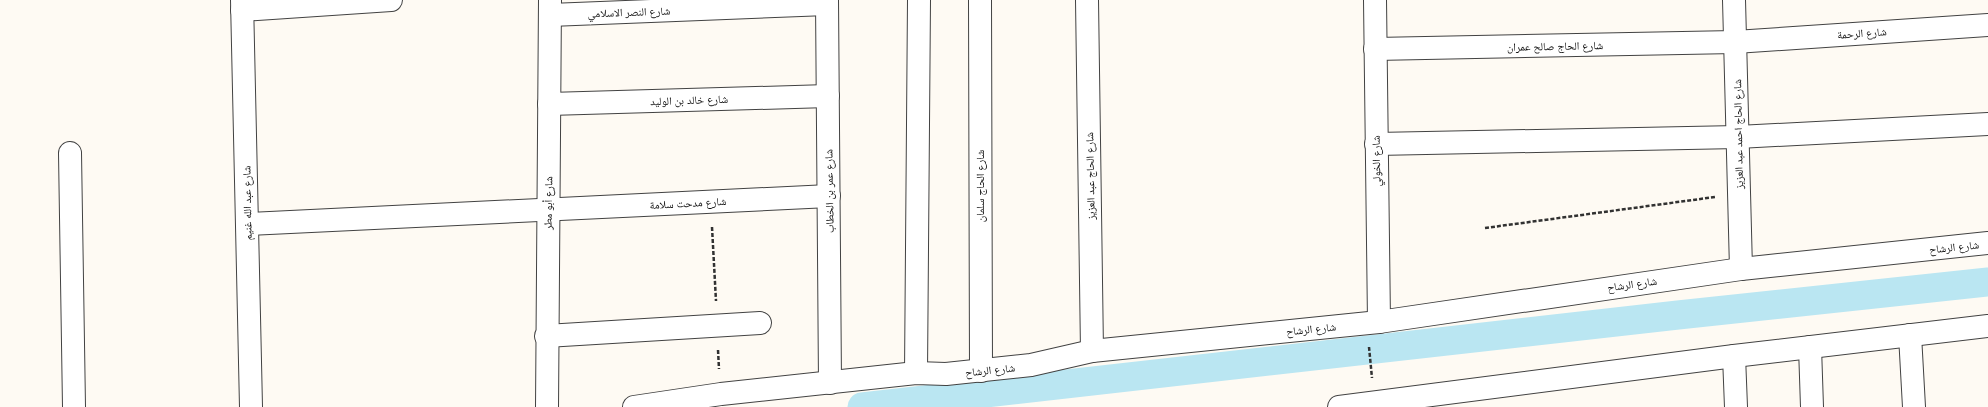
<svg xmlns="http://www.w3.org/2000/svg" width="1988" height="407" viewBox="0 0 1988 407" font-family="Lora,'Noto Naskh Arabic',serif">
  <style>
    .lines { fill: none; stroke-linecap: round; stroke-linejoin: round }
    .canal { stroke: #bae6f2; stroke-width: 29 }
    .minor-casing { stroke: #424242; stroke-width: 24 }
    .path { stroke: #313131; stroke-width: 2.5; stroke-dasharray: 4 2; stroke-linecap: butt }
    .minor { stroke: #fff; stroke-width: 22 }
    .labels { text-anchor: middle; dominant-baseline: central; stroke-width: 4; stroke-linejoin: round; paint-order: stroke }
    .street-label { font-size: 11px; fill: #0f0f0f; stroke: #fff }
  </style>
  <rect width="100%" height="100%" fill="#fefaf3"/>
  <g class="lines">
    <polyline class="canal" points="862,407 1678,315 1988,282"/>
    <g class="minor-casing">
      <g id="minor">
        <polyline points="242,0 251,407"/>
        <polyline points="827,0 830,383"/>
        <polyline points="980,0 981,371"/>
        <polyline points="1087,0 1092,351"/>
        <polyline points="1375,0 1379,322"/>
        <polyline points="1734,0 1741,269"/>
        <polyline points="242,10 391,0"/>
        <polyline points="550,15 827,4"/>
        <polyline points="1375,49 1735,42 1988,25"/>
        <polyline points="549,104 828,96"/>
        <polyline points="1376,144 1738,137 1988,124"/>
        <polyline points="70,153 74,407"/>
        <polyline points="248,224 829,196"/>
        <polyline points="1910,335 1914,407"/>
        <polyline points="546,336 760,323"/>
        <polyline points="1810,347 1812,407"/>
        <polyline points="1734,356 1736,407"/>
        <polyline points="916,373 919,0"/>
        <polyline points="547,407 550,0"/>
        <polyline points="634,407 721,394 916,373 946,374 1031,365 1092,351 1379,322 1741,269 1988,243"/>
        <polyline points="1339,407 1734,356 1988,326"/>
      </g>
    </g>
    <g class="path">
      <polyline points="712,227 716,301"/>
      <polyline points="1485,228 1715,197"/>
      <polyline points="1369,347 1372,378"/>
      <polyline points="718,350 719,369"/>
    </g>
    <use href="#minor" class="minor"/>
  </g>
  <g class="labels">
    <g class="street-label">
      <text transform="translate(629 12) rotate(-2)">شارع النصر الاسلامي</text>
      <text transform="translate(1862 33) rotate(-4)">شارع الرحمة</text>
      <text transform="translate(1555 46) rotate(-1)">شارع الحاج صالح عمران</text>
      <text transform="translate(689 100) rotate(-2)">شارع خالد بن الوليد</text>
      <text transform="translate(1738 134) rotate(-91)">شارع الحاج احمد عبد العزيز</text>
      <text transform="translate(1376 161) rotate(-91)">شارع الخولي</text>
      <text transform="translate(1090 176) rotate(-91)">شارع الحاج عبد العزيز</text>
      <text transform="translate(980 186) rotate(-90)">شارع الحاج سلمان</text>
      <text transform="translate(829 191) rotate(-91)">شارع عمر بن الخطاب</text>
      <text transform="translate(247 203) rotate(-91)">شارع عبد الله غنيم</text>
      <text transform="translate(548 203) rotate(-89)">شارع أبو مطر</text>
      <text transform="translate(688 203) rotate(-3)">شارع مدحت سلامة</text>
      <text transform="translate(1954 247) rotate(-6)">شارع الرشاح</text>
      <text transform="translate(1632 284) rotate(-8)">شارع الرشاح</text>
      <text transform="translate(1311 329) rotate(-6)">شارع الرشاح</text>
      <text transform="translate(990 370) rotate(-6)">شارع الرشاح</text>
    </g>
  </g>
</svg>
